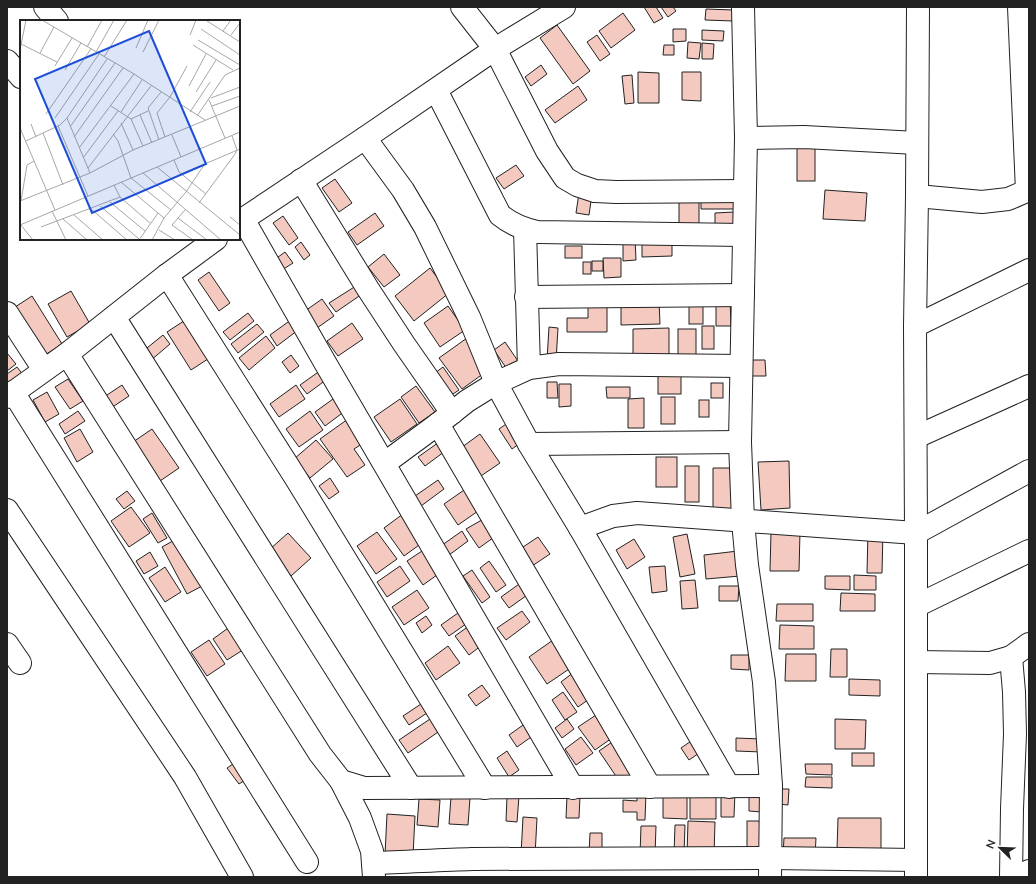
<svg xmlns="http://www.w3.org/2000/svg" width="1036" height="884" viewBox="0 0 1036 884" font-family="Mulish,sans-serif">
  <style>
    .building { fill: #f3c9c0; stroke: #222 }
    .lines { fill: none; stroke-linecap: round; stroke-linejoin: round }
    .minor-casing { stroke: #222; stroke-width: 24 }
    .minor { stroke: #fff; stroke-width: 22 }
    .inset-road { fill: none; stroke: #a7a7a7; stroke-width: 1 }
    .view { fill: #1d4ed8; fill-opacity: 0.15; stroke: #1d4ed8; stroke-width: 2 }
    .inset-edge { fill: none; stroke: #222; stroke-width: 2 }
  </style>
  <rect width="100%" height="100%" fill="#fff"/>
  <g class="building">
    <polygon points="644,7 656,7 663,18 654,23"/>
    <polygon points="661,7 673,7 676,11 668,17"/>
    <polygon points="706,9 734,10 733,21 705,20"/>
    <polygon points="623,13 635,30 611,48 599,31"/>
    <polygon points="557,25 590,71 573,84 540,38"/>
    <polygon points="673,29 686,29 686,41 673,42"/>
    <polygon points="702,30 724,31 723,41 702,40"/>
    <polygon points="597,35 610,54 600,61 587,42"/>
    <polygon points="688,42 701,43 699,59 687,58"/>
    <polygon points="702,43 714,44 713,59 702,59"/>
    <polygon points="664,45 674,45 674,55 663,55"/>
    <polygon points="541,65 547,74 531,86 525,77"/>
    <polygon points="638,72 659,73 659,103 638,103"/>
    <polygon points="682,72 701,72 701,101 682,100"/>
    <polygon points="632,75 634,103 625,104 622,76"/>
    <polygon points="578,86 587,100 555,123 545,110"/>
    <rect x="797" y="145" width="18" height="36"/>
    <polygon points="516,165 524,176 504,189 496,178"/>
    <polygon points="335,179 352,203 339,212 322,188"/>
    <polygon points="825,190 867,193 865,221 823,219"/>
    <polygon points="579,193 592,194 589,215 576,213"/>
    <polygon points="735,196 735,209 701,209 701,197"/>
    <polygon points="679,198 699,198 699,228 679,229"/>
    <polygon points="734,212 734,228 715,228 715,213"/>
    <polygon points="375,213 384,226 357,245 348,232"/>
    <polygon points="283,216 298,238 289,245 273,223"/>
    <polygon points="642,236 672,236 672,256 642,257"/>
    <polygon points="623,237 635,237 636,260 623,261"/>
    <polygon points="301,242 310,255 304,260 295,247"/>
    <rect x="565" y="246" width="17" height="12"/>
    <polygon points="285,252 293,263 282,270 274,260"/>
    <polygon points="384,254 400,275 384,287 368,267"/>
    <polygon points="603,258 621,258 621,277 604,278"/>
    <rect x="592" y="261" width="11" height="10"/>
    <rect x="583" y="262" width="8" height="12"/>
    <polygon points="430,268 449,293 414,321 395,296"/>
    <polygon points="209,272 230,303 219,311 198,280"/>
    <polygon points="359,284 365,292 336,312 329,303"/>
    <polygon points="71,291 90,324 67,337 48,304"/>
    <polygon points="32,296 62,344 42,357 12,309"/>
    <polygon points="730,298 731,326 716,326 716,299"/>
    <polygon points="322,299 334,316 317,328 305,311"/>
    <rect x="689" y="299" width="14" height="25"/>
    <polygon points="621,300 659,300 660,324 621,325"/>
    <polygon points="588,303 607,303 607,332 567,332 567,318 588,318"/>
    <polygon points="448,306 465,330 440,347 424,323"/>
    <polygon points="248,313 254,321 230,340 223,332"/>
    <polygon points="190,317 214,355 191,370 167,332"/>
    <polygon points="295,317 302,327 277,346 270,335"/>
    <polygon points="352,323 363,339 338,356 327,341"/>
    <polygon points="257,324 264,332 238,353 231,344"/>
    <rect x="702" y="326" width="12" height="23"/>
    <polygon points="549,327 558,328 556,361 547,360"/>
    <polygon points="669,328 669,356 633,356 633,329"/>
    <rect x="678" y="329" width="18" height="31"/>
    <polygon points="163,335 170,344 150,361 142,352"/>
    <polygon points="266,336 275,348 249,370 239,358"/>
    <polygon points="467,338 487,371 462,389 439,358"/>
    <polygon points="505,342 522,367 511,375 494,350"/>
    <polygon points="7,353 16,364 7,371"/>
    <polygon points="291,355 299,366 290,373 282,362"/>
    <polygon points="749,360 765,360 766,376 750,376"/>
    <polygon points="17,367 27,380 7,394 7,374"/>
    <polygon points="443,367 459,390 447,398 431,376"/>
    <polygon points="324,368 330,377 307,394 300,385"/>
    <rect x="658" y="372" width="23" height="22"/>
    <polygon points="68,379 83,401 70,409 55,387"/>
    <polygon points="547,382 557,382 558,398 547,398"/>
    <rect x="711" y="383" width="12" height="15"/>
    <polygon points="559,384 571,384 571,406 559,407"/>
    <polygon points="122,385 129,396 111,408 104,397"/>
    <polygon points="296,385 305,399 279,417 270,404"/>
    <polygon points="416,386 435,412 419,423 401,397"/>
    <polygon points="606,387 630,387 630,398 607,398"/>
    <polygon points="47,392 59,414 45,422 33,400"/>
    <polygon points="340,394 349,408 325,426 315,412"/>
    <rect x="661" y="397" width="14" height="27"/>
    <polygon points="644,398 644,428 628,428 628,399"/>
    <polygon points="400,399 417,424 391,442 374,417"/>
    <rect x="699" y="400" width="10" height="17"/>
    <polygon points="78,411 85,421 65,434 59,424"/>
    <polygon points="310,411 323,430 299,447 286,429"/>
    <polygon points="348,419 365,442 354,449 365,465 347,477 320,439"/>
    <polygon points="509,422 523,441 512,449 499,429"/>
    <polygon points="80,429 93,452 77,462 64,438"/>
    <polygon points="152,429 179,468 160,481 133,442"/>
    <polygon points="480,434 500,463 478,478 458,450"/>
    <polygon points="316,440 333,459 310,478 294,459"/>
    <polygon points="442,440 448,449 425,466 418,457"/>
    <rect x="656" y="457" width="21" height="30"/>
    <polygon points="789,461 790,508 761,510 758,462"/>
    <rect x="685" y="466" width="14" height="36"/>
    <polygon points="713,468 740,468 740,509 713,510"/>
    <polygon points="330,478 339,492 329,499 319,486"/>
    <polygon points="438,480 444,489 421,506 415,496"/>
    <polygon points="467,488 481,509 458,525 444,504"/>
    <polygon points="127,491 135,501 124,509 116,499"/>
    <polygon points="131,507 150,533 129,547 111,521"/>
    <polygon points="407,511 426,540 404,556 384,528"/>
    <polygon points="152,513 167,538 158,543 143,519"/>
    <polygon points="487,517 497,535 479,548 466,529"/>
    <polygon points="462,531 468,541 445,558 438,548"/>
    <polygon points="868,531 883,531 882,573 867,573"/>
    <polygon points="377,532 397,559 376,574 357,546"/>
    <polygon points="771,532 800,532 799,571 770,571"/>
    <polygon points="288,533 311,558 291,576 269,550"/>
    <polygon points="687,534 695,574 680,577 673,537"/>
    <polygon points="180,537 206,584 187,594 162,547"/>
    <polygon points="538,537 550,554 529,568 517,551"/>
    <polygon points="634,539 645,557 627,569 616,550"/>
    <polygon points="428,547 444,570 423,585 407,561"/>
    <polygon points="738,551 740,576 706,579 704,555"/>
    <polygon points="150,552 158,566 144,574 136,561"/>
    <polygon points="489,561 506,585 496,592 480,568"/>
    <polygon points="400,566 410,581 387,597 377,582"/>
    <polygon points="665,566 667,591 652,593 649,567"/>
    <polygon points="165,567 181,592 165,602 149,578"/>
    <polygon points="472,570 490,597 482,603 463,576"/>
    <polygon points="854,575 876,576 876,590 854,590"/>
    <polygon points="825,576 850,576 850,590 825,589"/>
    <polygon points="695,580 698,608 682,609 680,581"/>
    <polygon points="522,582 530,593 509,608 501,597"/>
    <polygon points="719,586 739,586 738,601 719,601"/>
    <polygon points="417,590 429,608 404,625 392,607"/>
    <polygon points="841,593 875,594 875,611 840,611"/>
    <polygon points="777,604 813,604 813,621 776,621"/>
    <polygon points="465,608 473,619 449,636 441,625"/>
    <polygon points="522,611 530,622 506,640 497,628"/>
    <polygon points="426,616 432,625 422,633 416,623"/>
    <polygon points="473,623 486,642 469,655 455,636"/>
    <polygon points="780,625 814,626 814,649 779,649"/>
    <polygon points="231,626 246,648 227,660 213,639"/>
    <polygon points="209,640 225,664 207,676 191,652"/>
    <polygon points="553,640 572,667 547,684 529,657"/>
    <polygon points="448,646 460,663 436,680 425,663"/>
    <polygon points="831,649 847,649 847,677 830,677"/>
    <polygon points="786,654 816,654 816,681 785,681"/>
    <polygon points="731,655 749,655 749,670 731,669"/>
    <polygon points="574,672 592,697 578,707 561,682"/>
    <polygon points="849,679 880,680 880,696 849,695"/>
    <polygon points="482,685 490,696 476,706 468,695"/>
    <polygon points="563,692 577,712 565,720 552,700"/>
    <polygon points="424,702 430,711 409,725 403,716"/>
    <polygon points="596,715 612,738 595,750 578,727"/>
    <polygon points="433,717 441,730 408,753 399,740"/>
    <polygon points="567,719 574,729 562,738 555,728"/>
    <polygon points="835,719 866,720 865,749 835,749"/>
    <polygon points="526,723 534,735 517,747 509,735"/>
    <polygon points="581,737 593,753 576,765 565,749"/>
    <polygon points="697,737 705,749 689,760 681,748"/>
    <polygon points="736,738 762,739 762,752 736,751"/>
    <polygon points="615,740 638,773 622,785 599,751"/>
    <polygon points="507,751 519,770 509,777 497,758"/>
    <rect x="852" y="753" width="22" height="13"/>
    <polygon points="242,758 253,775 239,784 227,768"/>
    <polygon points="805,764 832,764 832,775 806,774"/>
    <polygon points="806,777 832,777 832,788 805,787"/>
    <polygon points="663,789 687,790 687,819 663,818"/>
    <polygon points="778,789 789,789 788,805 778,804"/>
    <polygon points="690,790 716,791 716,819 690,819"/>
    <polygon points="637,792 646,792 645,820 637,820 637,812 623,812 623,800 637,801"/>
    <polygon points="721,792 735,792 734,817 721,817"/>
    <polygon points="749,792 762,793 762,812 749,811"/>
    <polygon points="507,796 519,796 517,822 506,821"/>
    <polygon points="567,796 580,796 579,818 566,818"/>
    <polygon points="451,797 470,798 468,825 449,824"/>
    <polygon points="419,799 440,800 438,827 417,825"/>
    <polygon points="387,814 415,816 413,856 385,855"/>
    <polygon points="523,817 537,818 535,856 521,855"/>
    <polygon points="838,818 881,818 881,851 837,850"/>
    <polygon points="688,821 715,822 714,855 687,855"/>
    <rect x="747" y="821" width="15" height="33"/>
    <polygon points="675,825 685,825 684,854 674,854"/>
    <polygon points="641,826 656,826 655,855 640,855"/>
    <polygon points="590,833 602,833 602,855 589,854"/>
    <polygon points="784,838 816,838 815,856 783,855"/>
  </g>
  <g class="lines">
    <g class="minor-casing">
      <g id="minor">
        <polyline points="45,7 57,21"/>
        <polyline points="462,7 495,49 547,151 565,178 577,185 595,191 616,192 744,191"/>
        <polyline points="743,7 746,138 740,442 743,521 747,565 764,682 771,786 770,877"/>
        <polyline points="1019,7 1027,191"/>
        <polyline points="7,61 21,77"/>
        <path d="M436,90l64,125c11,9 23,14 37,17l206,3"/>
        <polyline points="365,138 403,190 425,227 469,317 496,383 529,444 580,528 729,787"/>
        <polyline points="746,138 804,137 917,143"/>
        <polyline points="301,180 368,289 404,344 452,413"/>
        <polyline points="917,196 982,202 1008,199 1029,190"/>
        <polyline points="243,219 327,366 573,788"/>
        <polyline points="239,222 365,138 495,49 564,7"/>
        <polyline points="525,229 529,368"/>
        <polyline points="167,275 297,480 485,788"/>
        <polyline points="526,297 743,295"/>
        <polyline points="7,313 44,370"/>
        <polyline points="114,317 411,788"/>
        <polyline points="915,326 1029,270"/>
        <polyline points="67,354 320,754 341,781 364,788 771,786"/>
        <polyline points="13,392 307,862"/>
        <polyline points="7,397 67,354 167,275 216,239"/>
        <polyline points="438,424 650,787"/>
        <polyline points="916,437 1029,386"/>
        <polyline points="529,444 740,442"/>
        <polyline points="385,463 438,424 467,401 496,383 529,368 559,364 741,366"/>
        <polyline points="7,510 185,777 242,877"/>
        <polyline points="580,528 613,516 637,513 916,533 1029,471"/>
        <polyline points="916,606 1029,551"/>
        <polyline points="7,644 20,663"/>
        <polyline points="1011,657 1014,692 1015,734 1012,809 1011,877"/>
        <polyline points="916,662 990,663 1011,657 1029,644"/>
        <polyline points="341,781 360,818 372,851 374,877"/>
        <path d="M373,863c33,-1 66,-3 99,-4l298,-1 146,2"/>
        <polyline points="916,877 916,533 915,326 917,196 918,7"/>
        <polyline points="1016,877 1029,871"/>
      </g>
    </g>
    <use href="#minor" class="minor"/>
  </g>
  <g transform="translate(20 20)">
    <rect width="220" height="220" fill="#fff"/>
    <path class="inset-road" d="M22,0l92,54 71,46M187,1l33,21M181,9l39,26M203,11l8,-11M170,15l6,-15M211,15l9,-12M178,20l42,25M1,24l36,18M173,25l40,25M67,27l15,-27M116,28l12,-28M0,30l6,-30M76,32l18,-32M123,32l16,-32M20,33l14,-26M84,37l23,-37M35,46l17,-28M45,50l16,-27M169,66l17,-32M176,72l20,-32M191,78l29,-11M189,80l16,38M91,86l20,13 12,27M192,86l28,-10M101,92l21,-32M170,92l20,-30M26,94l45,-65M120,95l12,28M177,96l28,-41 15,-7M35,98l44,-64M111,99l17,-8M101,103l12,27M11,104l5,13M38,106l30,70M50,107l45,-64M0,108l35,82M23,113l20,52M93,114l5,7 13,37 40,32M152,115l9,22M54,117l49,-69M145,117l-8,-24 13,-16 17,-31M139,120l-11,-32 13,-16M6,121l34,-16 7,-7M59,128l55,-74M63,138l35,-47M154,140l5,12 27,22M137,147l83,68M68,148l63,-82M70,153l-23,-55 40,-59M123,153l78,67M161,154l59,-25M101,162l43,36M94,165l6,12 30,26M0,181l70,-28 43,-23 107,-44M1,181l6,-36 7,-4M90,182l35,29M179,183l36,-49 2,-4 -5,-14M80,186l39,33M71,189l36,31M165,190l-13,15 21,15M32,191l14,29M54,195l29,25M210,197l10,8M158,198l29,22M43,199l24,21M0,204l13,16M0,205l220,-93M21,207l79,-30M139,210l16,10M119,220l19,-27M132,220l12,-22 22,-26 20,-30"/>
    <path class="view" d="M129,11l57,133 -114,49 -57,-134z"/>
    <rect width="220" height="220" class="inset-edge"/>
  </g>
  <rect width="1036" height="884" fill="none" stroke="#222222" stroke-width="16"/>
  <g transform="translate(1000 848) rotate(293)" stroke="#ffffff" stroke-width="3" paint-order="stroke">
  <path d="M0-3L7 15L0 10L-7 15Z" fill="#222222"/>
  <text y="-6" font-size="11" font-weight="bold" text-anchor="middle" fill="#222222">N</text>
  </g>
</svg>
